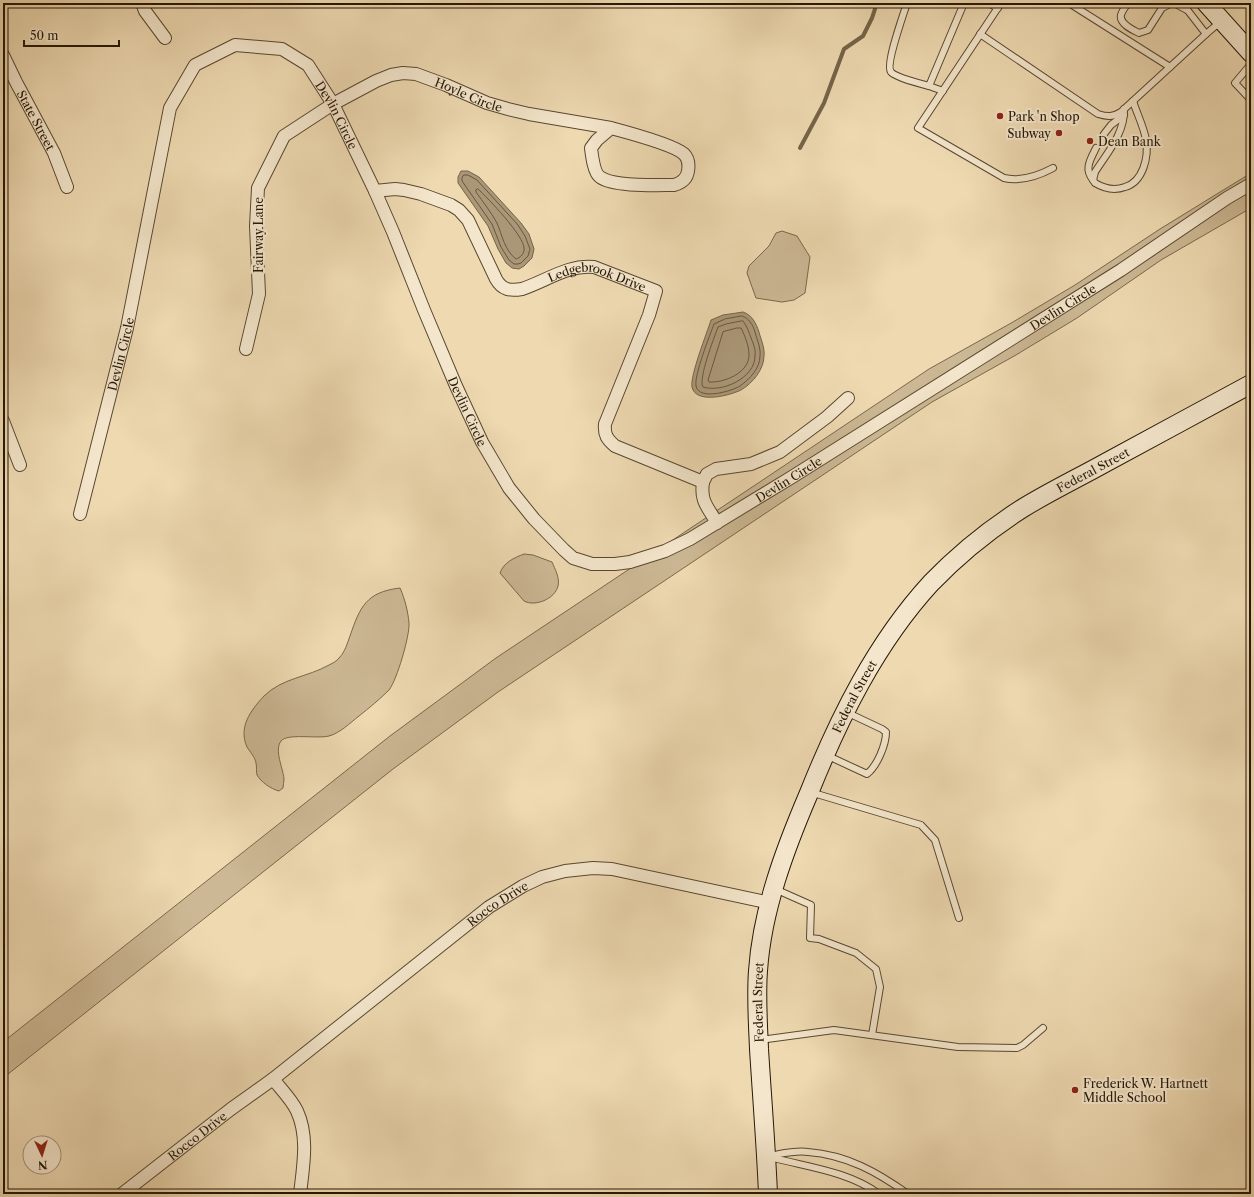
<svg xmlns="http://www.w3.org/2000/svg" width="1254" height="1197" viewBox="0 0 1254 1197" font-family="'Libre Caslon Text',serif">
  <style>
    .green { fill: #ccb894; stroke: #78684c }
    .water { fill: #aa9777; stroke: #756449 }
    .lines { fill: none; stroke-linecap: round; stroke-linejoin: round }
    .shore { stroke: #68573e; stroke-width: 1 }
    .stream { stroke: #756449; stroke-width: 4 }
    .lane-casing { stroke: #574830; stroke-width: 8 }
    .street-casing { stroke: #574830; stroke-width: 14 }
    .secondary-casing { stroke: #251705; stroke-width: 20 }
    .lane { stroke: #f4e6cc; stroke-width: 6 }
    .street { stroke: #f4e6cc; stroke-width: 12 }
    .secondary { stroke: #f4e6cc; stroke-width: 18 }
    .poi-dot { fill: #8f2418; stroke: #f4e6cc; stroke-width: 1.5 }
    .labels { text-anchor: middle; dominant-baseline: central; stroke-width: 4; stroke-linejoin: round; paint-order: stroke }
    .street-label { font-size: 12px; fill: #251705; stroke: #f4e6cc }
    .poi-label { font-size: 12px; fill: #251705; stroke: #f4e6cc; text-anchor: start }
  </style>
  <rect width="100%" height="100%" fill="#eed9b1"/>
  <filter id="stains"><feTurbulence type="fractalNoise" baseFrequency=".005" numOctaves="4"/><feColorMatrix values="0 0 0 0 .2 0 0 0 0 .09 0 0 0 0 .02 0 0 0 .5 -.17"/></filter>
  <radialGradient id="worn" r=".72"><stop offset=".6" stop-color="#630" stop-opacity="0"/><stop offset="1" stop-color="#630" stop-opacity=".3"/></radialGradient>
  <g class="green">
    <polygon points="1251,173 1251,208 1161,260 1077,318 1016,355 932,402 498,692 393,769 3,1078 3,1042 390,736 496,658 929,369 1013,322 1075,285 1160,229"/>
    <polygon points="782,231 797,236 810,257 805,293 794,300 782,302 756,298 747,273 749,266 769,246 776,233"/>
    <path d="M524,554l9,1 19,7c3,7 8,16 6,24 -3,13 -23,21 -34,15l-24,-28c4,-11 14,-15 24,-19z"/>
    <path d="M400,588c5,11 8,24 9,35 1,12 -12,57 -20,67 -9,9 -20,18 -30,26 -9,7 -19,17 -30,20 -11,3 -42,-3 -48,5 -7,9 2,27 3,38 0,3 -1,6 -1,9l-4,3c-8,-2 -18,-9 -22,-16 -1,-3 0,-8 -1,-12 -1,-6 -6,-11 -9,-16 -9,-20 4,-37 17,-51 18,-18 44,-19 65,-31 4,-2 8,-4 10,-7 6,-6 8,-14 11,-22 10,-29 16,-44 50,-48z"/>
  </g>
  <g class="water">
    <polygon points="461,171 468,171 479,177 521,223 529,234 534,249 532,258 524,266 519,269 512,268 506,263 498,249 488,226 458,183 458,177"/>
    <path d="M743,312c9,3 13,11 16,20 2,8 6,16 5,24 0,13 -11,27 -23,34 -10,5 -45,15 -49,-3 -2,-12 15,-54 19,-67l12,-5z"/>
  </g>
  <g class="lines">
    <g class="shore">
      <polygon points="464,175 468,175 477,180 518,225 525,236 530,249 528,256 521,263 518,264 514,264 509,260 501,247 492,224 462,181 462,178"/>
      <path d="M478,189c10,9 46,47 46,59 1,5 -4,10 -8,11 -11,-8 -14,-24 -19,-36 -6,-11 -14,-21 -21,-31v-2z"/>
      <path d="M742,316c7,2 11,9 13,16 2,8 6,16 5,24 0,12 -10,23 -20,30 -8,5 -41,15 -44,0 -2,-11 14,-51 18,-62l11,-5z"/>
      <path d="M743,321c4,5 6,11 8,17 2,5 5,11 4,18 0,22 -33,37 -52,31 -5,-8 11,-49 15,-60l8,-3z"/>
      <path d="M737,328h4c4,8 8,18 8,27 0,18 -25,28 -40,27l-1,-2 15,-48z"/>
    </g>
    <polyline class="stream" points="800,148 824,103 844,49 863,36 872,18 875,9 875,3"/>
    <g class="lane-casing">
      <g id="lane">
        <path d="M907,3c-3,10 -22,62 -16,69 4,5 30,12 38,14"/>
        <polyline points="988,3 998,8"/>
        <path d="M1001,3l-83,125 86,50c17,4 34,-2 49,-10"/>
        <path d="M1128,3c-2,3 -6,8 -7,12 -2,9 12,15 18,18l9,-3 14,-22 10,-5"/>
        <polyline points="1174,3 1187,10"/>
        <path d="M980,34l118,80c10,3 15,3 23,-2l49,-45 -101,-64"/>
        <polyline points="1206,34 1220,22"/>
        <polyline points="1251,64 1235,83 1251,100"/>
        <polyline points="1170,67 1206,34 1182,3"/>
        <polyline points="943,91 929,86 964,3"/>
        <path d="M1124,109c1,24 -17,44 -29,63l-2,8 2,3c10,6 19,8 30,4 18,-5 24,-30 21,-47 -2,-13 -9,-26 -13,-39"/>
        <polyline points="1104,134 1111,125 1124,115"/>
        <path d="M1093,180c-9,-11 -3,-20 3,-32"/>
        <path d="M826,755l41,19c10,-8 19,-29 19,-42l-4,-3 -36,-17"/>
        <polyline points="810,792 921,825 935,840 959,918"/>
        <polyline points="775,889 811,905 810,938 819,939 856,953 876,969 880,987 872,1035"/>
        <polyline points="760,1040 834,1030 958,1047 1017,1048 1023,1045 1043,1028"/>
        <path d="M768,1156c13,-2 28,-6 40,-4 39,3 69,20 100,42"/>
        <path d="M770,1157c36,10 78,14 109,37"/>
      </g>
    </g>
    <g class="street-casing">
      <g id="street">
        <polyline points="142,3 145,11 165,38"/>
        <path id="s1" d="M3,55l13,27 38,71 13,34"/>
        <path id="s2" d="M375,191l20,-2 9,1 17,4 30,11 8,5 9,10 28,59c6,11 14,12 26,10 24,-8 47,-25 72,-22l62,24 -7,24 -44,109c-1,11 2,15 10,22l88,36 4,-8 9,-5 35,-5 29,-12 47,-35 21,-19"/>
        <path id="s3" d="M246,349l13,-55 -3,-68 2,-38 26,-52 49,-32 43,-23 15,-6 12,-2 13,1 30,11 41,18 21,6 21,5 82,14 -14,12 -6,8c1,8 3,25 9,29 13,10 57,8 74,8 7,-2 13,-6 14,-14 1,-6 0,-13 -4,-17 -10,-9 -58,-22 -73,-26"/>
        <polyline points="3,421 20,465"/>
        <path d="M703,482c-3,20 5,25 14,41"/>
        <path id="s4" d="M80,514l47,-186 43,-220 25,-43 40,-20 47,4 26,16 25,39 42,87 18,41 31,78 32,76 26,56 27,46 25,31 30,31 9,8 19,6h23l15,-2 35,-11 25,-12 102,-62 329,-207 106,-72 24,-14"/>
        <path d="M273,1079c8,10 19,21 24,32 12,26 6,56 3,83"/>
        <path id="s5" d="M122,1194l109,-85 42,-30 216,-172 34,-21 19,-9 23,-6 28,-3 19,1 158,34"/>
      </g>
    </g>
    <g class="secondary-casing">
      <g id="secondary">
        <polyline points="1206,3 1251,53"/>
        <path id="s6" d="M768,1194c-2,-48 -6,-97 -9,-145 -1,-26 -3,-52 -1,-78 4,-61 27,-122 51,-178 30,-75 67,-150 122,-210 27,-28 59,-54 92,-75 26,-16 55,-30 82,-45 49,-26 97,-53 146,-79"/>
      </g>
    </g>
    <use href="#lane" class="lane"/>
    <use href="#street" class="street"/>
    <use href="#secondary" class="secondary"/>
  </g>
  <g class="poi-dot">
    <circle cx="1000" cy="116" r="4"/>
    <circle cx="1059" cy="133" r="4"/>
    <circle cx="1090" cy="141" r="4"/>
    <circle cx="1075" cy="1090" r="4"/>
  </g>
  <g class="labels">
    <g class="street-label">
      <text stroke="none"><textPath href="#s3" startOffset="426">Hoyle Circle</textPath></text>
      <text stroke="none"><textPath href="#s4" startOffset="646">Devlin Circle</textPath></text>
      <text stroke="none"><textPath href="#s1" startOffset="73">State Street</textPath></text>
      <text transform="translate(258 235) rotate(-90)">Fairway Lane</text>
      <text stroke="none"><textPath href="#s2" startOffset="277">Ledgebrook Drive</textPath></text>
      <text stroke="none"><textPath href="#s4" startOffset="1714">Devlin Circle</textPath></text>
      <text stroke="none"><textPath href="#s4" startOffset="165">Devlin Circle</textPath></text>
      <text stroke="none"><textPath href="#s4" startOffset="970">Devlin Circle</textPath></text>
      <text stroke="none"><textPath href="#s6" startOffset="852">Federal Street</textPath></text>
      <text stroke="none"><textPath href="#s4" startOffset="1390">Devlin Circle</textPath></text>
      <text stroke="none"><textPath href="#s6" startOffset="516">Federal Street</textPath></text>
      <text stroke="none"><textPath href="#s5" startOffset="475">Rocco Drive</textPath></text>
      <text stroke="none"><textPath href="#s6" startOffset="192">Federal Street</textPath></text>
      <text stroke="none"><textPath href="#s5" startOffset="95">Rocco Drive</textPath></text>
    </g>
    <g class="poi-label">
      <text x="1008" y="116">Park 'n Shop</text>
      <text x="1051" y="133" text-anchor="end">Subway</text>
      <text x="1098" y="141">Dean Bank</text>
      <text x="1083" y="1083">Frederick W. Hartnett<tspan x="1083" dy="14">Middle School</tspan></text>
    </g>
  </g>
  <rect width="1254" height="1197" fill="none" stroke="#eed9b1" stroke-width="16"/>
  <rect x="4" y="4" width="1246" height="1189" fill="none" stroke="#251705" stroke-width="2"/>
  <rect x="8" y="8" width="1238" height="1181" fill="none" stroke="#251705"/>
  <g transform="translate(42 1155) rotate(176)"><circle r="19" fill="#f4e6cc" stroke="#a1937c"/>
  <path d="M0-3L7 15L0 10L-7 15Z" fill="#8f2418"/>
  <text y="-6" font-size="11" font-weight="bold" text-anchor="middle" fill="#251705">N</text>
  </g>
  <path d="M24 40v6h95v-6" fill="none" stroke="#251705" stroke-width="2"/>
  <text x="30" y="40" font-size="12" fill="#251705" stroke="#f4e6cc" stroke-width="3" paint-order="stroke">50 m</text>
  <rect width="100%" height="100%" filter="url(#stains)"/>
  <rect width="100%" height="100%" fill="url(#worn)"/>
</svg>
